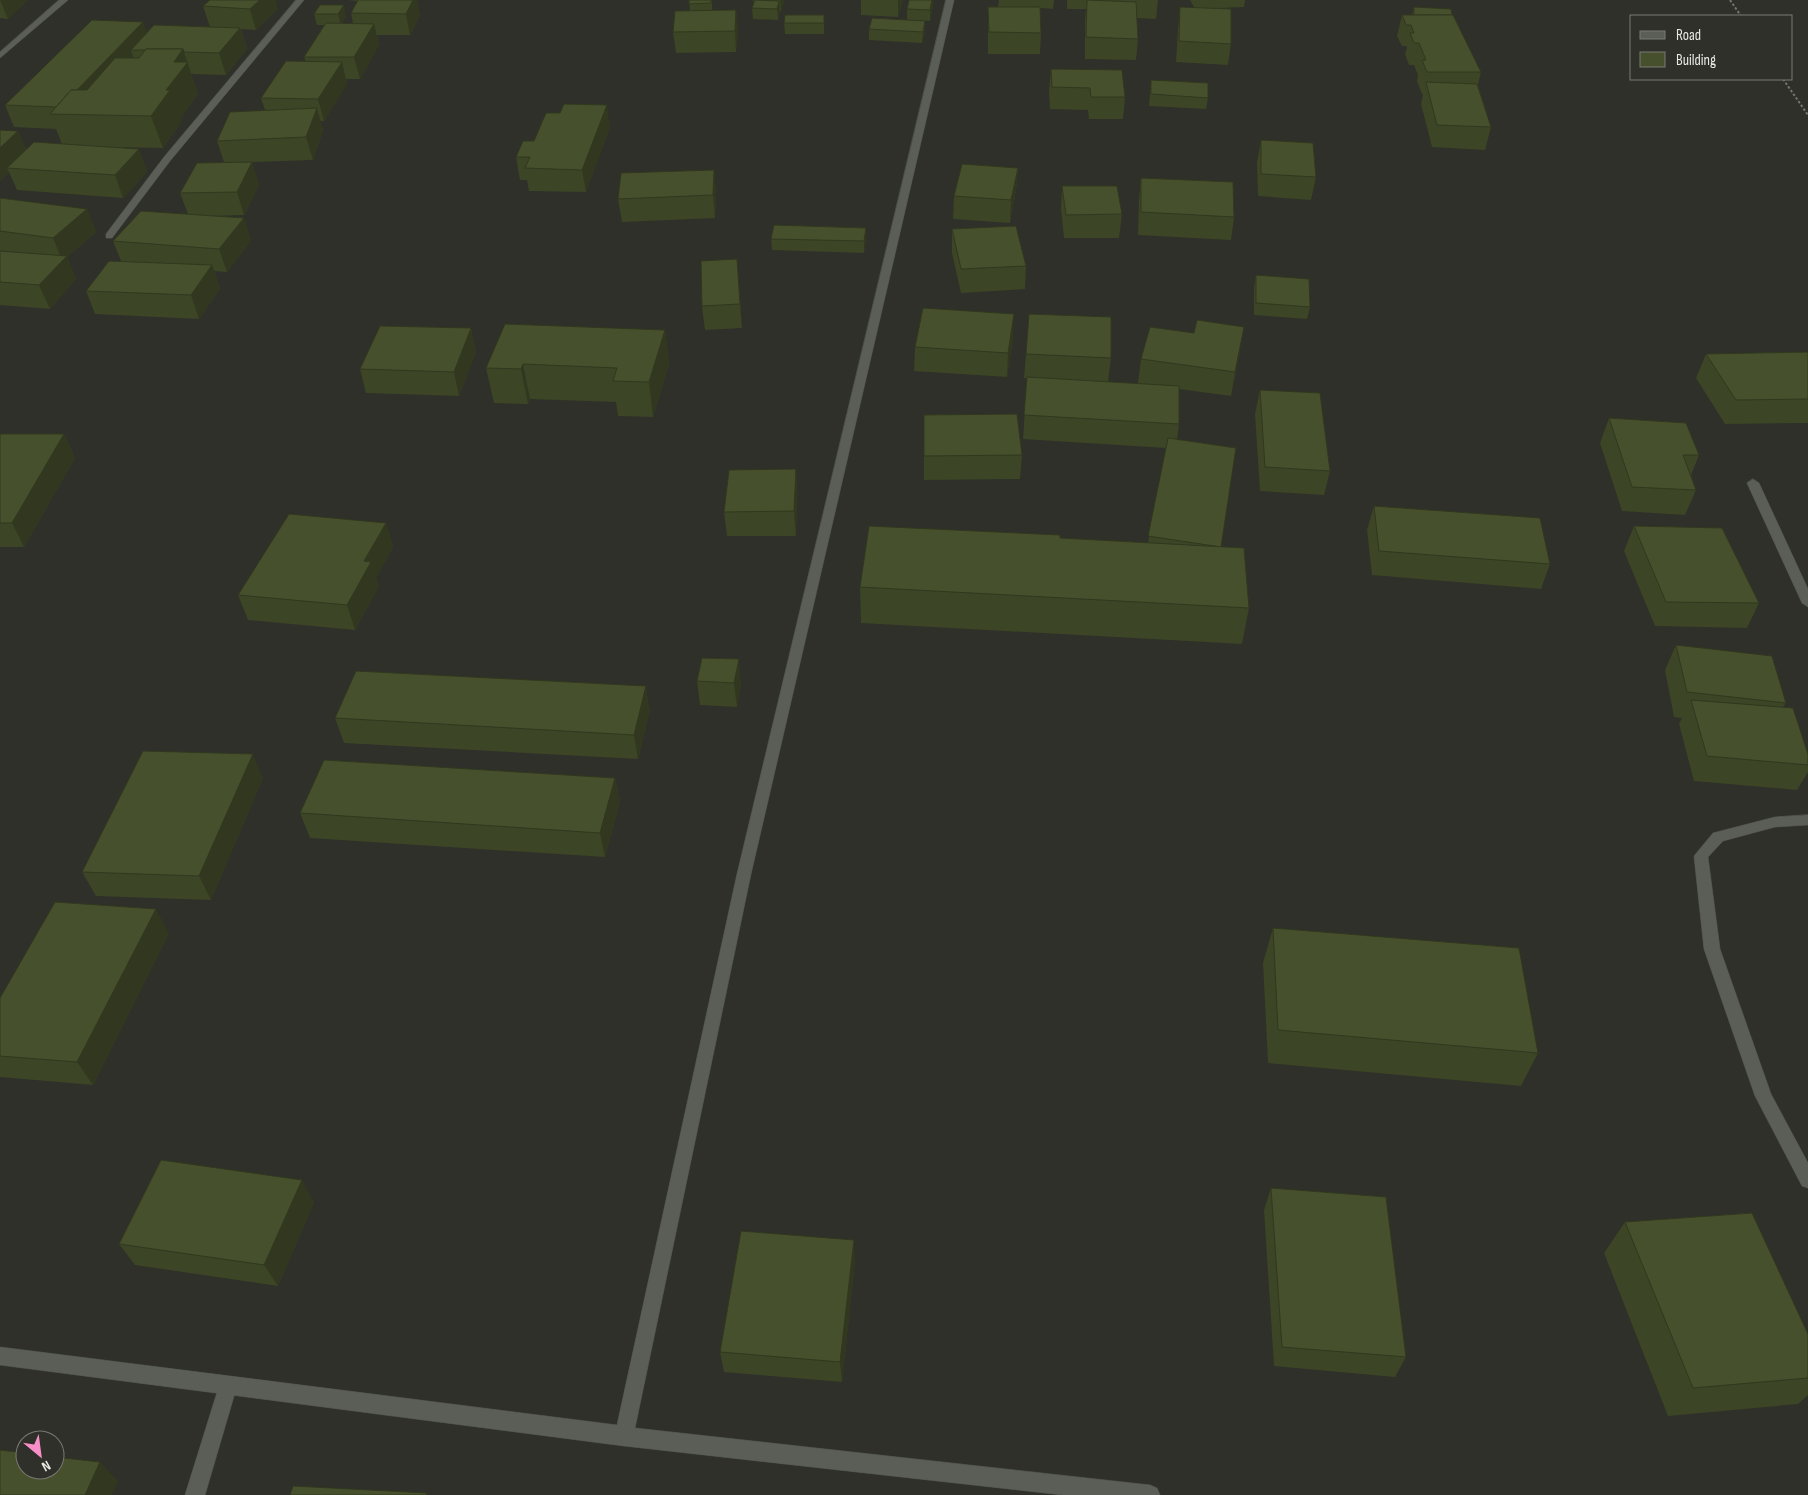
<svg xmlns="http://www.w3.org/2000/svg" width="1808" height="1495" viewBox="0 0 1808 1495" font-family="'Sofia Sans Condensed',sans-serif">
  <style>
    .lines { fill: none; stroke-linecap: round; stroke-linejoin: round }
    .service-casing { stroke: #4d4f49; stroke-width: 1 }
    .minor-casing { stroke: #4d4f49; stroke-width: 1 }
    .path { stroke: #73756e; stroke-width: 2; stroke-dasharray: 2.5 2; stroke-linecap: butt }
    .service { fill: #5b5e56; fill-rule: evenodd }
    .minor { fill: #5b5e56; fill-rule: evenodd }
    .wall { fill: #3c4526 }
    .shaded-wall { fill: #31381f }
    .building { fill: #46502c; stroke: #31381f }
  </style>
  <rect width="100%" height="100%" fill="#2e3029"/>
  <g class="lines">
    <g class="service-casing">
      <polygon id="service" points="228,1377 235,1379 237,1386 205,1495 185,1495 219,1386 221,1379"/>
    </g>
    <g class="minor-casing">
      <g id="minor">
        <polygon points="59,0 68,0 0,58 0,52"/>
        <polygon points="296,0 304,0 170,161 112,238 106,238 106,234 164,157"/>
        <polygon points="946,0 954,0 751,874 635,1428 1150,1485 1157,1488 1160,1495 1063,1495 624,1446 0,1365 0,1347 617,1425 737,874"/>
        <polygon points="1753,479 1759,483 1808,589 1808,607 1802,603 1747,483"/>
        <polygon points="1808,815 1808,825 1775,827 1723,841 1708,857 1720,949 1771,1094 1808,1163 1808,1188 1802,1186 1755,1096 1704,949 1694,856 1713,833 1775,817"/>
      </g>
    </g>
    <g class="path">
      <polyline points="1730,0 1741,16"/>
      <polyline points="1783,79 1808,115"/>
    </g>
    <use href="#service" class="service"/>
    <use href="#minor" class="minor"/>
  </g>
  <g class="wall">
    <polygon points="0,0 28,0 8,19 0,18"/>
    <polygon points="347,0 417,0 420,15 410,35 377,35 379,45 360,79 346,79 347,84 324,121 320,121 323,130 313,160 252,162 259,185 244,215 209,216 244,218 251,241 227,272 214,271 220,289 199,319 95,314 86,291 121,261 113,241 188,214 180,193 224,162 217,141 265,110 261,98 306,62 304,57 324,25 317,25 314,14 320,5 346,16 342,23 353,23 351,13 358,1"/>
    <polygon points="689,0 712,0 712,10 736,10 738,31 736,52 676,53 673,32 690,11"/>
    <polygon points="753,0 784,0 784,2 781,11 780,11 778,20 753,19 752,8 754,4"/>
    <polygon points="861,0 903,0 898,17 861,15"/>
    <polygon points="934,0 930,21 907,20 907,9"/>
    <polygon points="999,0 1054,0 1053,9 1040,8 1041,33 1040,54 988,54 988,7 998,7"/>
    <polygon points="1067,0 1158,0 1156,19 1137,18 1138,39 1136,60 1085,59 1085,21 1086,9 1067,9"/>
    <polygon points="1190,0 1245,0 1244,7 1218,8 1231,44 1228,65 1176,62 1178,28 1180,7 1194,7"/>
    <polygon points="203,6 278,9 256,30 241,29 247,49 226,75 191,74 198,94 180,119 181,122 163,148 111,147 139,149 147,172 123,198 17,190 9,172 0,181 18,131 26,150 62,144 56,129 14,127 5,105 147,33 210,27"/>
    <polygon points="1414,7 1452,15 1481,72 1478,85 1491,127 1485,150 1432,147 1421,104 1423,94 1422,94 1417,81 1418,75 1414,65 1409,65 1405,54 1407,48 1406,46 1402,46 1397,36 1402,15 1412,15"/>
    <polygon points="824,15 824,34 785,34 784,23"/>
    <polygon points="925,21 925,31 922,43 869,40 869,29"/>
    <polygon points="1051,69 1125,97 1123,119 1089,119 1088,110 1050,109 1049,91"/>
    <polygon points="1151,80 1208,98 1206,109 1149,106"/>
    <polygon points="610,127 586,192 529,191 527,180 520,180 516,157 534,141"/>
    <polygon points="1261,140 1316,177 1311,200 1258,196 1257,163"/>
    <polygon points="1018,168 1016,190 1010,223 953,219 954,196"/>
    <polygon points="714,170 716,193 715,218 622,222 618,199"/>
    <polygon points="1141,178 1234,217 1231,240 1138,235 1139,200"/>
    <polygon points="1062,186 1122,214 1119,238 1064,238 1061,209"/>
    <polygon points="0,198 87,209 96,232 67,257 76,279 50,309 0,305"/>
    <polygon points="866,228 866,239 864,253 772,250 771,239"/>
    <polygon points="952,229 1026,266 1025,289 961,293 952,253"/>
    <polygon points="1256,275 1310,307 1307,319 1254,315 1254,287"/>
    <polygon points="739,282 742,328 705,330 702,306"/>
    <polygon points="471,328 476,352 459,396 366,393 360,369"/>
    <polygon points="665,330 669,364 653,417 618,416 616,402 530,399 528,404 494,403 486,368"/>
    <polygon points="1013,338 1007,377 914,371 915,347"/>
    <polygon points="1240,351 1231,396 1179,389 1179,424 1177,440 1221,546 1249,608 1242,644 861,623 860,587 1060,538 1148,543 1166,448 1023,439 1027,378 1024,378 1026,354 1111,358 1108,382 1147,384 1138,383 1141,359"/>
    <polygon points="1808,352 1808,423 1725,424 1696,378 1706,354"/>
    <polygon points="1260,390 1330,471 1324,495 1260,491 1255,414"/>
    <polygon points="924,415 1022,455 1020,479 924,480"/>
    <polygon points="1609,418 1699,455 1691,475 1696,490 1685,515 1622,511 1600,443"/>
    <polygon points="0,434 64,434 75,458 24,547 0,547"/>
    <polygon points="796,469 797,494 796,536 727,536 724,512"/>
    <polygon points="1374,506 1550,564 1541,589 1372,575 1367,530"/>
    <polygon points="386,523 393,547 376,578 379,586 355,630 248,620 238,595"/>
    <polygon points="1634,526 1759,603 1747,628 1655,626 1624,551"/>
    <polygon points="1676,645 1786,703 1783,707 1808,754 1808,772 1797,790 1694,781 1679,724 1682,718 1674,717 1665,670"/>
    <polygon points="702,658 741,684 737,707 700,705 697,681"/>
    <polygon points="650,710 638,759 344,743 335,718"/>
    <polygon points="263,778 211,900 96,896 82,872"/>
    <polygon points="615,778 620,802 605,857 310,838 300,813"/>
    <polygon points="1273,928 1538,1053 1521,1086 1268,1063 1263,963"/>
    <polygon points="169,933 93,1085 0,1077 0,998"/>
    <polygon points="1271,1188 1406,1357 1395,1377 1274,1366 1264,1210"/>
    <polygon points="314,1202 278,1286 135,1265 119,1244"/>
    <polygon points="1625,1222 1808,1378 1808,1395 1798,1404 1668,1416 1604,1253"/>
    <polygon points="855,1261 842,1382 724,1372 720,1352"/>
  </g>
  <g class="shaded-wall">
    <polygon points="0,0 28,0 8,19"/>
    <polygon points="260,0 276,0 278,9 256,30 250,9"/>
    <polygon points="413,0 417,0 420,15 410,35 406,14"/>
    <polygon points="780,0 784,0 784,2 781,11"/>
    <polygon points="898,0 903,0 898,17"/>
    <polygon points="932,0 934,0 930,21 930,10"/>
    <polygon points="779,1 780,12 778,20 777,9"/>
    <polygon points="344,5 346,16 341,25 338,14"/>
    <polygon points="736,10 738,31 736,52 735,31"/>
    <polygon points="925,21 925,31 922,43 923,32"/>
    <polygon points="143,22 150,43 131,50 134,60 60,107"/>
    <polygon points="374,24 379,45 360,79 354,57"/>
    <polygon points="240,28 247,49 226,75 219,53"/>
    <polygon points="183,49 198,94 180,119 181,122 163,148 151,116 166,90 174,62"/>
    <polygon points="342,62 347,84 324,121 318,99"/>
    <polygon points="607,105 610,127 586,192 582,170"/>
    <polygon points="317,108 323,130 313,160 306,137"/>
    <polygon points="18,131 27,153 7,168 9,172 0,181 0,148"/>
    <polygon points="139,149 147,172 123,198 115,175"/>
    <polygon points="252,162 259,185 244,215 237,192"/>
    <polygon points="1018,168 1016,190 1010,223 1011,200"/>
    <polygon points="714,170 716,193 715,218 713,195"/>
    <polygon points="87,209 96,232 67,257 76,279 50,309 39,285 62,260 53,238"/>
    <polygon points="244,218 251,241 227,272 219,249"/>
    <polygon points="866,228 866,239 864,253 864,241"/>
    <polygon points="737,259 739,282 742,328 740,304"/>
    <polygon points="212,265 220,289 199,319 191,295"/>
    <polygon points="1014,314 1013,338 1007,377 1008,353"/>
    <polygon points="1244,327 1240,351 1231,396 1235,372"/>
    <polygon points="471,328 476,352 459,396 454,372"/>
    <polygon points="665,330 669,364 653,417 649,382"/>
    <polygon points="523,364 530,399 528,404 521,369"/>
    <polygon points="64,434 75,458 24,547 12,523"/>
    <polygon points="796,469 797,494 796,536 794,511"/>
    <polygon points="386,523 393,547 376,578 379,586 355,630 347,605 364,561"/>
    <polygon points="739,659 741,684 737,707 734,683"/>
    <polygon points="646,686 650,710 638,759 634,735"/>
    <polygon points="253,754 263,778 211,900 199,876"/>
    <polygon points="615,778 620,802 605,857 600,833"/>
    <polygon points="156,909 169,933 93,1085 77,1062"/>
    <polygon points="302,1180 314,1202 278,1286 264,1265"/>
    <polygon points="854,1240 855,1261 842,1382 840,1362"/>
    <polygon points="100,1462 118,1481 112,1495 85,1495"/>
  </g>
  <g class="building">
    <polygon points="210,0 260,0 250,9 203,6"/>
    <polygon points="358,0 413,0 406,14 351,13"/>
    <polygon points="689,0 711,0 711,3 689,4"/>
    <polygon points="755,0 779,1 777,9 752,8"/>
    <polygon points="909,0 932,0 930,10 907,9"/>
    <polygon points="1087,0 1136,2 1138,39 1086,37"/>
    <polygon points="320,5 344,5 338,14 314,14"/>
    <polygon points="988,7 1040,7 1041,33 989,32"/>
    <polygon points="1180,7 1231,9 1231,44 1179,41"/>
    <polygon points="1414,7 1451,9 1452,15 1414,15"/>
    <polygon points="736,10 735,31 673,32 675,11"/>
    <polygon points="785,15 824,15 824,23 784,23"/>
    <polygon points="1402,15 1453,15 1481,72 1427,72 1422,60 1426,60 1419,43 1414,43 1410,33 1414,33 1411,25 1406,25"/>
    <polygon points="872,18 925,21 923,32 869,29"/>
    <polygon points="92,20 143,22 77,90 71,90 56,107 5,105"/>
    <polygon points="326,23 374,24 354,57 304,57"/>
    <polygon points="154,25 240,28 219,53 184,52 183,49 146,49 145,50 131,50"/>
    <polygon points="146,49 183,49 174,62 188,62 166,90 170,90 151,116 50,114 71,90 87,90 115,58 139,58"/>
    <polygon points="286,61 342,62 318,99 261,98"/>
    <polygon points="1051,69 1122,70 1125,97 1091,97 1090,88 1052,87"/>
    <polygon points="1151,80 1208,83 1208,98 1151,94"/>
    <polygon points="1426,82 1477,84 1491,127 1437,125"/>
    <polygon points="564,104 607,105 582,170 525,168 530,157 516,157 523,141 534,141 546,113 560,113"/>
    <polygon points="317,108 306,137 217,141 230,112"/>
    <polygon points="0,130 18,131 0,148"/>
    <polygon points="1261,140 1313,143 1316,177 1261,174"/>
    <polygon points="34,142 139,149 115,175 7,168"/>
    <polygon points="252,162 237,192 180,193 197,163"/>
    <polygon points="962,164 1018,168 1011,200 954,196"/>
    <polygon points="714,170 713,195 618,199 621,173"/>
    <polygon points="1141,178 1233,182 1234,217 1141,212"/>
    <polygon points="1062,186 1117,186 1122,214 1066,215"/>
    <polygon points="0,198 87,209 53,238 0,231"/>
    <polygon points="141,211 244,218 219,249 113,241"/>
    <polygon points="774,225 866,228 864,241 771,239"/>
    <polygon points="1016,226 1026,266 961,269 952,229"/>
    <polygon points="0,251 67,256 39,285 0,282"/>
    <polygon points="737,259 740,304 702,306 701,261"/>
    <polygon points="109,261 212,265 191,295 86,291"/>
    <polygon points="1256,275 1309,279 1310,307 1256,303"/>
    <polygon points="923,308 1014,314 1008,353 915,347"/>
    <polygon points="1029,314 1111,317 1111,358 1026,354"/>
    <polygon points="1197,320 1244,327 1235,372 1141,359 1150,327 1194,333"/>
    <polygon points="505,324 665,330 649,382 613,381 617,368 523,364 521,369 486,368"/>
    <polygon points="380,326 471,328 454,372 360,369"/>
    <polygon points="1808,352 1808,399 1736,400 1706,354"/>
    <polygon points="1027,377 1179,386 1179,424 1024,415"/>
    <polygon points="1260,390 1320,393 1330,471 1265,467"/>
    <polygon points="1017,414 1022,455 924,456 924,415"/>
    <polygon points="1609,418 1686,423 1699,455 1683,455 1696,490 1632,487"/>
    <polygon points="0,434 64,434 12,523 0,523"/>
    <polygon points="1168,438 1236,448 1221,547 1148,536"/>
    <polygon points="796,469 794,511 724,512 729,470"/>
    <polygon points="1374,506 1540,518 1550,564 1379,551"/>
    <polygon points="289,514 386,523 364,561 371,562 347,605 238,595"/>
    <polygon points="869,526 1060,535 1060,538 1244,548 1249,608 860,587"/>
    <polygon points="1634,526 1722,528 1759,603 1666,602"/>
    <polygon points="1676,645 1772,656 1786,703 1687,692"/>
    <polygon points="702,658 739,659 734,683 697,681"/>
    <polygon points="356,671 646,686 634,735 335,718"/>
    <polygon points="1691,700 1793,708 1808,754 1808,765 1707,756"/>
    <polygon points="143,751 253,754 199,876 82,872"/>
    <polygon points="324,760 615,778 600,833 300,813"/>
    <polygon points="55,902 156,909 77,1062 0,1056 0,998"/>
    <polygon points="1273,928 1519,948 1538,1053 1278,1030"/>
    <polygon points="161,1160 302,1180 264,1265 119,1244"/>
    <polygon points="1271,1188 1386,1197 1406,1357 1282,1347"/>
    <polygon points="1752,1213 1808,1334 1808,1378 1693,1388 1625,1222"/>
    <polygon points="741,1231 854,1240 840,1362 720,1352"/>
    <polygon points="0,1450 25,1453 25,1470 55,1470 55,1457 100,1462 85,1495 0,1495"/>
    <polygon points="293,1486 427,1493 426,1495 290,1495"/>
  </g>
  <rect x="1630" y="15" width="162" height="65" fill="#2e3029" stroke="#797a74"/>
  <rect x="1640" y="31" width="25" height="8" fill="#5b5e56" stroke="#797a74"/>
  <text x="1676" y="40" font-size="15" fill="#e9eae5">Road</text>
  <rect x="1640" y="52" width="25" height="15" fill="#46502c" stroke="#797a74"/>
  <text x="1676" y="65" font-size="15" fill="#e9eae5">Building</text>
  <g transform="translate(40 1455) rotate(151)"><circle r="24" fill="#2e3029" stroke="#797a74"/>
  <path d="M0-4L9 19L0 12L-9 19Z" fill="#f98fc8"/>
  <text y="-8" font-size="14" font-weight="bold" text-anchor="middle" fill="#e9eae5">N</text>
  </g>
</svg>
